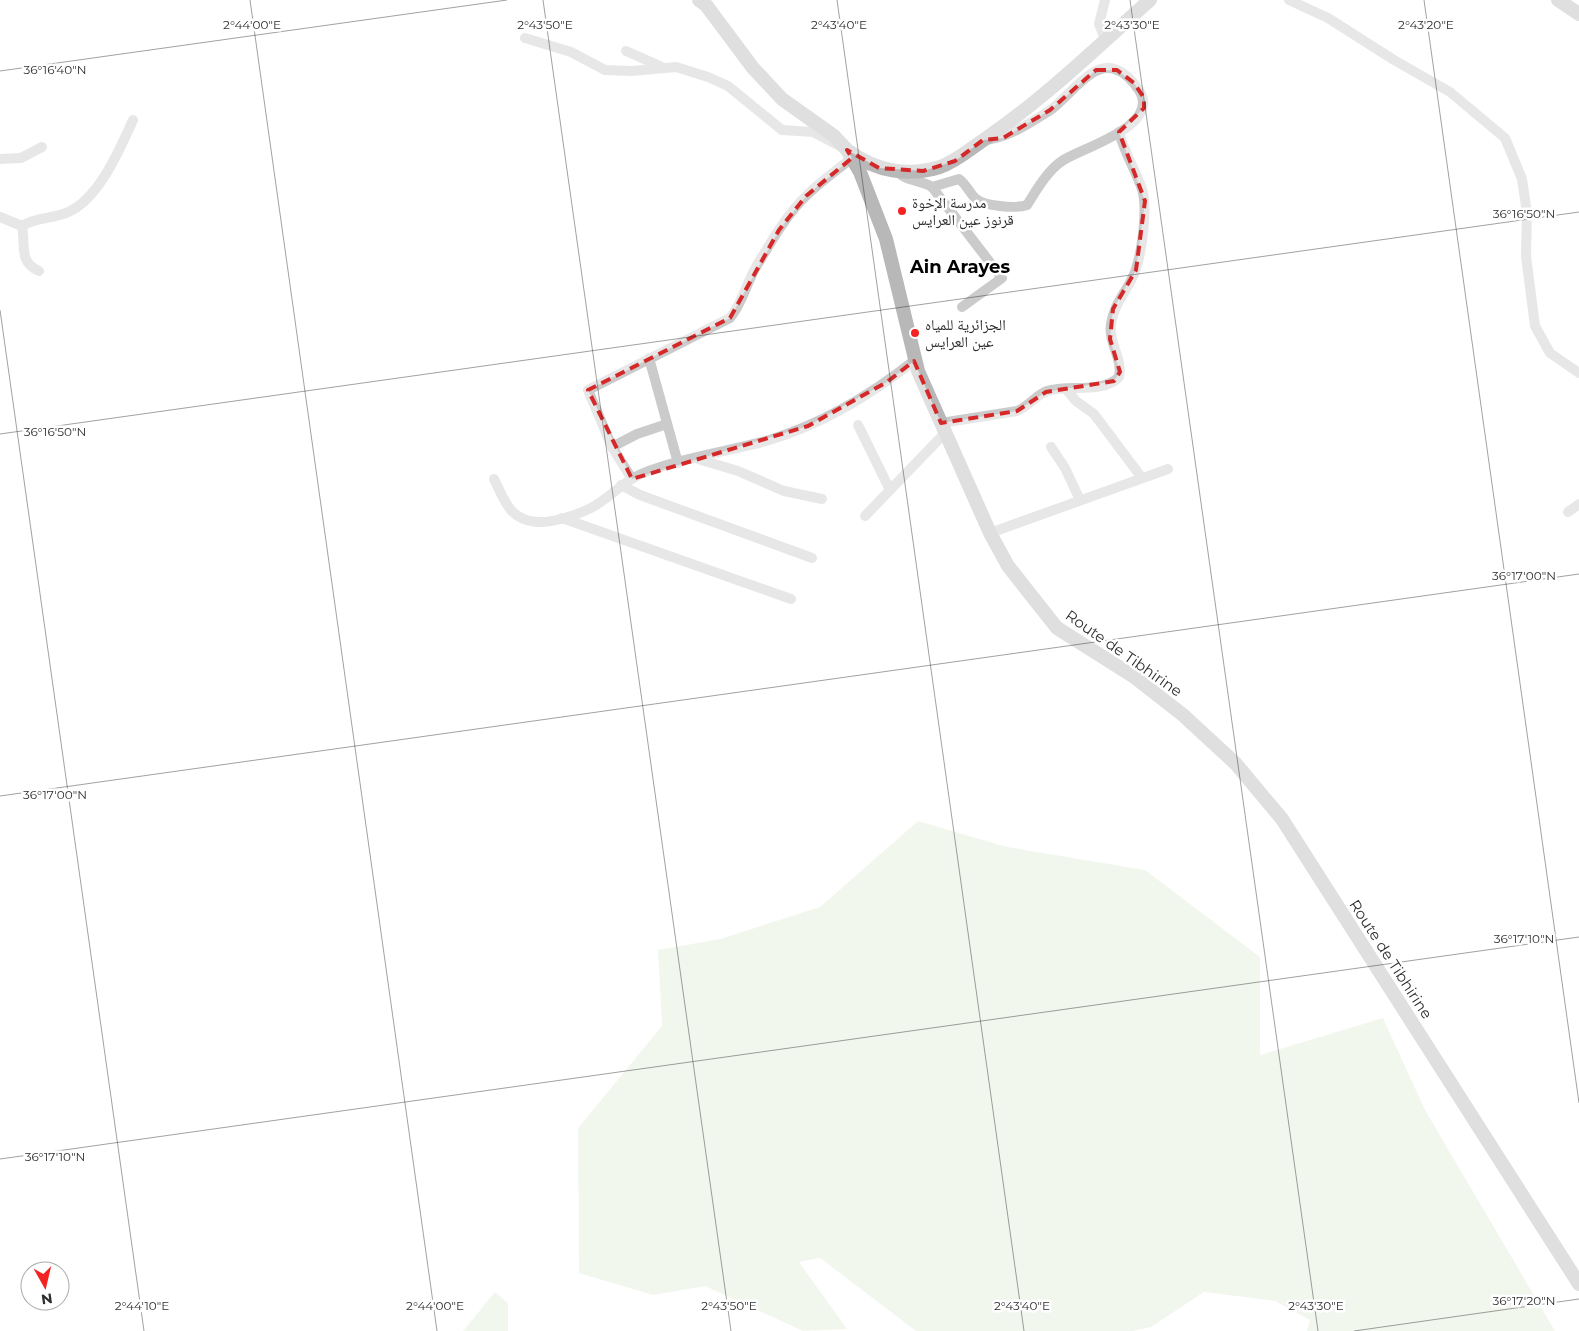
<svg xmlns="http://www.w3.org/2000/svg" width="1579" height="1331" viewBox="0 0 1579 1331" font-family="Montserrat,'Noto Naskh Arabic',sans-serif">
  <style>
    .green { fill: #e3edda }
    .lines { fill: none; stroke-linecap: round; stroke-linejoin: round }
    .street { stroke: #cbcbcb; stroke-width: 10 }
    .secondary { stroke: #b8b8b8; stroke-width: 14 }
    .marked { fill: none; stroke: #d62828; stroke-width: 4; stroke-dasharray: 10 6; stroke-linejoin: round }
    .ticks { fill: none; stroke: #2e2e2e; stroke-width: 1; stroke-opacity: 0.45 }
    .poi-dot { fill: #f42221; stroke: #fff; stroke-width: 2 }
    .labels { text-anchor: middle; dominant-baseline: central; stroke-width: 5; stroke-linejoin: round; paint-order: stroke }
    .poi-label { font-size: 15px; fill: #2e2e2e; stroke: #fff; text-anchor: start }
    .street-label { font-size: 15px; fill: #2e2e2e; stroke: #fff }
    .quarter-label { font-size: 18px; font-weight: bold; fill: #000; stroke: #fff }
    .ticks-label { font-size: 12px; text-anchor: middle; fill: #2e2e2e; stroke: #fff; stroke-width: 5; stroke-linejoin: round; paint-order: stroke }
  </style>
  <rect width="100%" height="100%" fill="#fff"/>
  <g class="green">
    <polygon points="918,821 1007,847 1145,870 1260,957 1260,1055 1383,1018 1425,1110 1555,1331 1307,1331 1310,1320 1275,1301 1204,1292 1151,1327 1133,1331 916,1331 820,1258 799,1262 847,1329 803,1331 705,1286 653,1295 579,1273 578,1128 662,1026 658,950 720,939 820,907"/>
    <polygon points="495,1292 508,1303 508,1331 463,1331"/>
  </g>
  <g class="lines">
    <g class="street">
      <polyline points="1289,0 1328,18 1394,60 1450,92 1505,138 1522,179 1527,213 1526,256 1535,326 1550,353 1579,373"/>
      <polyline points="525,38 571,52 605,70 632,71 676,67 708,77 728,86 782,130 813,132 842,147"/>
      <polyline points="1105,39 1099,24 1105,0"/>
      <polyline points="626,51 660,66"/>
      <polyline points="0,159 21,158 42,147"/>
      <path d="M899,173c7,8 23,7 33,14l70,91 -40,29"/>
      <path d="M932,187l27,-8c7,5 10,13 16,19 8,8 41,11 52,7 9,-14 20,-34 35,-44 21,-14 100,-35 77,-71 -5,-7 -13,-17 -22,-20 -24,-12 -49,29 -68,41 -19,12 -41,27 -65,29"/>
      <path d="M0,217l22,9c14,-9 29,-7 44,-13 32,-12 54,-64 67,-93"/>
      <path d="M22,226c4,19 -4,36 17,45"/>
      <polyline points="649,358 678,463"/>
      <polyline points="1066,389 1076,401 1094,414 1142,478"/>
      <path d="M941,423l76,-12c12,-5 19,-16 30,-20 21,-7 56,3 72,-14 4,-19 -11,-34 -8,-53 3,-22 18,-34 25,-55 6,-19 12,-61 6,-80 -7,-20 -18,-37 -23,-57"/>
      <polyline points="858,425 890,490"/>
      <polyline points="612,447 637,434 667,424"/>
      <polyline points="1051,447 1065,468 1080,500"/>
      <polyline points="698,459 738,471 784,491 822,499"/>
      <path d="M494,479c11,22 15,40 42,43 17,1 41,-7 55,-14 18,-9 31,-26 50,-34 40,-16 84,-22 125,-33 54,-16 105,-46 149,-81"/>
      <path d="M632,479l-20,-32 -24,-57 142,-72c12,-14 16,-34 26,-51 15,-25 30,-52 51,-72 14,-14 30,-25 45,-37"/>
      <polyline points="621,485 640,495 812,558"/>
      <polyline points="1568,512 1579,504"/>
      <polyline points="865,516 945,433"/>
      <polyline points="562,518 791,599"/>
      <polyline points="990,533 1168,469"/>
    </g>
    <g class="secondary">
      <polyline points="699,0 706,5 753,68 782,99 834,136 847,150 860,172 886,239 918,371 990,533 1008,566 1057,628 1133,676 1183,715 1236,764 1282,819 1579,1284"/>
      <polyline points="1558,0 1579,14"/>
      <path d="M850,152c26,19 58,25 90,15 17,-6 30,-18 45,-28 60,-41 111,-91 165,-139"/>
    </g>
  </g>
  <path d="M0 0H1579V1331H0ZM1096,70h21l17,13 10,15v10l-25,24 26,69 -9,69 -23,39 -3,30 10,33 -6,9 -68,11 -29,19 -76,12 -27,-62 -27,21 -79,44 -176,53 -44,-89 142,-72 49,-88 27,-34 46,-38 -5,-8 32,18 44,3 32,-10 28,-21 20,-2 47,-28z" fill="#fff" fill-opacity=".55" fill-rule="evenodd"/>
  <path class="marked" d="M1096,70h21l17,13 10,15v10l-25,24 26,69 -9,69 -23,39 -3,30 10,33 -6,9 -68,11 -29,19 -76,12 -27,-62 -27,21 -79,44 -176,53 -44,-89 142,-72 49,-88 27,-34 46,-38 -5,-8 32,18 44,3 32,-10 28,-21 20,-2 47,-28z"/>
  <path class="ticks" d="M250,0l187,1331M543,0l188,1331M837,0l187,1331M1130,0l188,1331M1424,0l155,1103M0,71l507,-71M0,310l144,1021M0,434l1579,-222M0,796l1579,-222M0,1159l1579,-222M1354,1331l225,-32"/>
  <g class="poi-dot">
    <circle cx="902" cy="211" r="5"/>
    <circle cx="915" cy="333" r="5"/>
  </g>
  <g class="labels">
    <g class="poi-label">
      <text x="912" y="202">مدرسة الإخوة<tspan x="912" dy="17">قرنوز عين العرايس</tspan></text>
      <text x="925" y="324">الجزائرية للمياه<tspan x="925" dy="17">عين العرايس</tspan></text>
    </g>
    <g class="street-label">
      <text transform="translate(1124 653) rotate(35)">Route de Tibhirine</text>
      <text transform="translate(1391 959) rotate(57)">Route de Tibhirine</text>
    </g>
    <g class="quarter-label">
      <text x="960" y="267">Ain Arayes</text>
    </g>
  </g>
  <g class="ticks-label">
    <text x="252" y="29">2°44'00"E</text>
    <text x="545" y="29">2°43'50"E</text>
    <text x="839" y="29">2°43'40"E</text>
    <text x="1132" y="29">2°43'30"E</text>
    <text x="1426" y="29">2°43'20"E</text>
    <text x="55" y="74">36°16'40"N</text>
    <text x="1524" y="218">36°16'50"N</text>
    <text x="55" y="436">36°16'50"N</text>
    <text x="1524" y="580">36°17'00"N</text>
    <text x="55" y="799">36°17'00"N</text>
    <text x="1524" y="943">36°17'10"N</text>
    <text x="55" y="1161">36°17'10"N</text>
    <text x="1524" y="1305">36°17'20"N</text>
    <text x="142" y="1310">2°44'10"E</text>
    <text x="435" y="1310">2°44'00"E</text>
    <text x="729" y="1310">2°43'50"E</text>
    <text x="1022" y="1310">2°43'40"E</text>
    <text x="1316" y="1310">2°43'30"E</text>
  </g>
  <g transform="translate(45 1286) rotate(172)"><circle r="24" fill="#ffffff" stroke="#ababab"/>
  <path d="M0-4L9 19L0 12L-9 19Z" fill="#f42221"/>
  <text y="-8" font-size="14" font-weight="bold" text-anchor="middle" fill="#2e2e2e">N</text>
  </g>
</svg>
